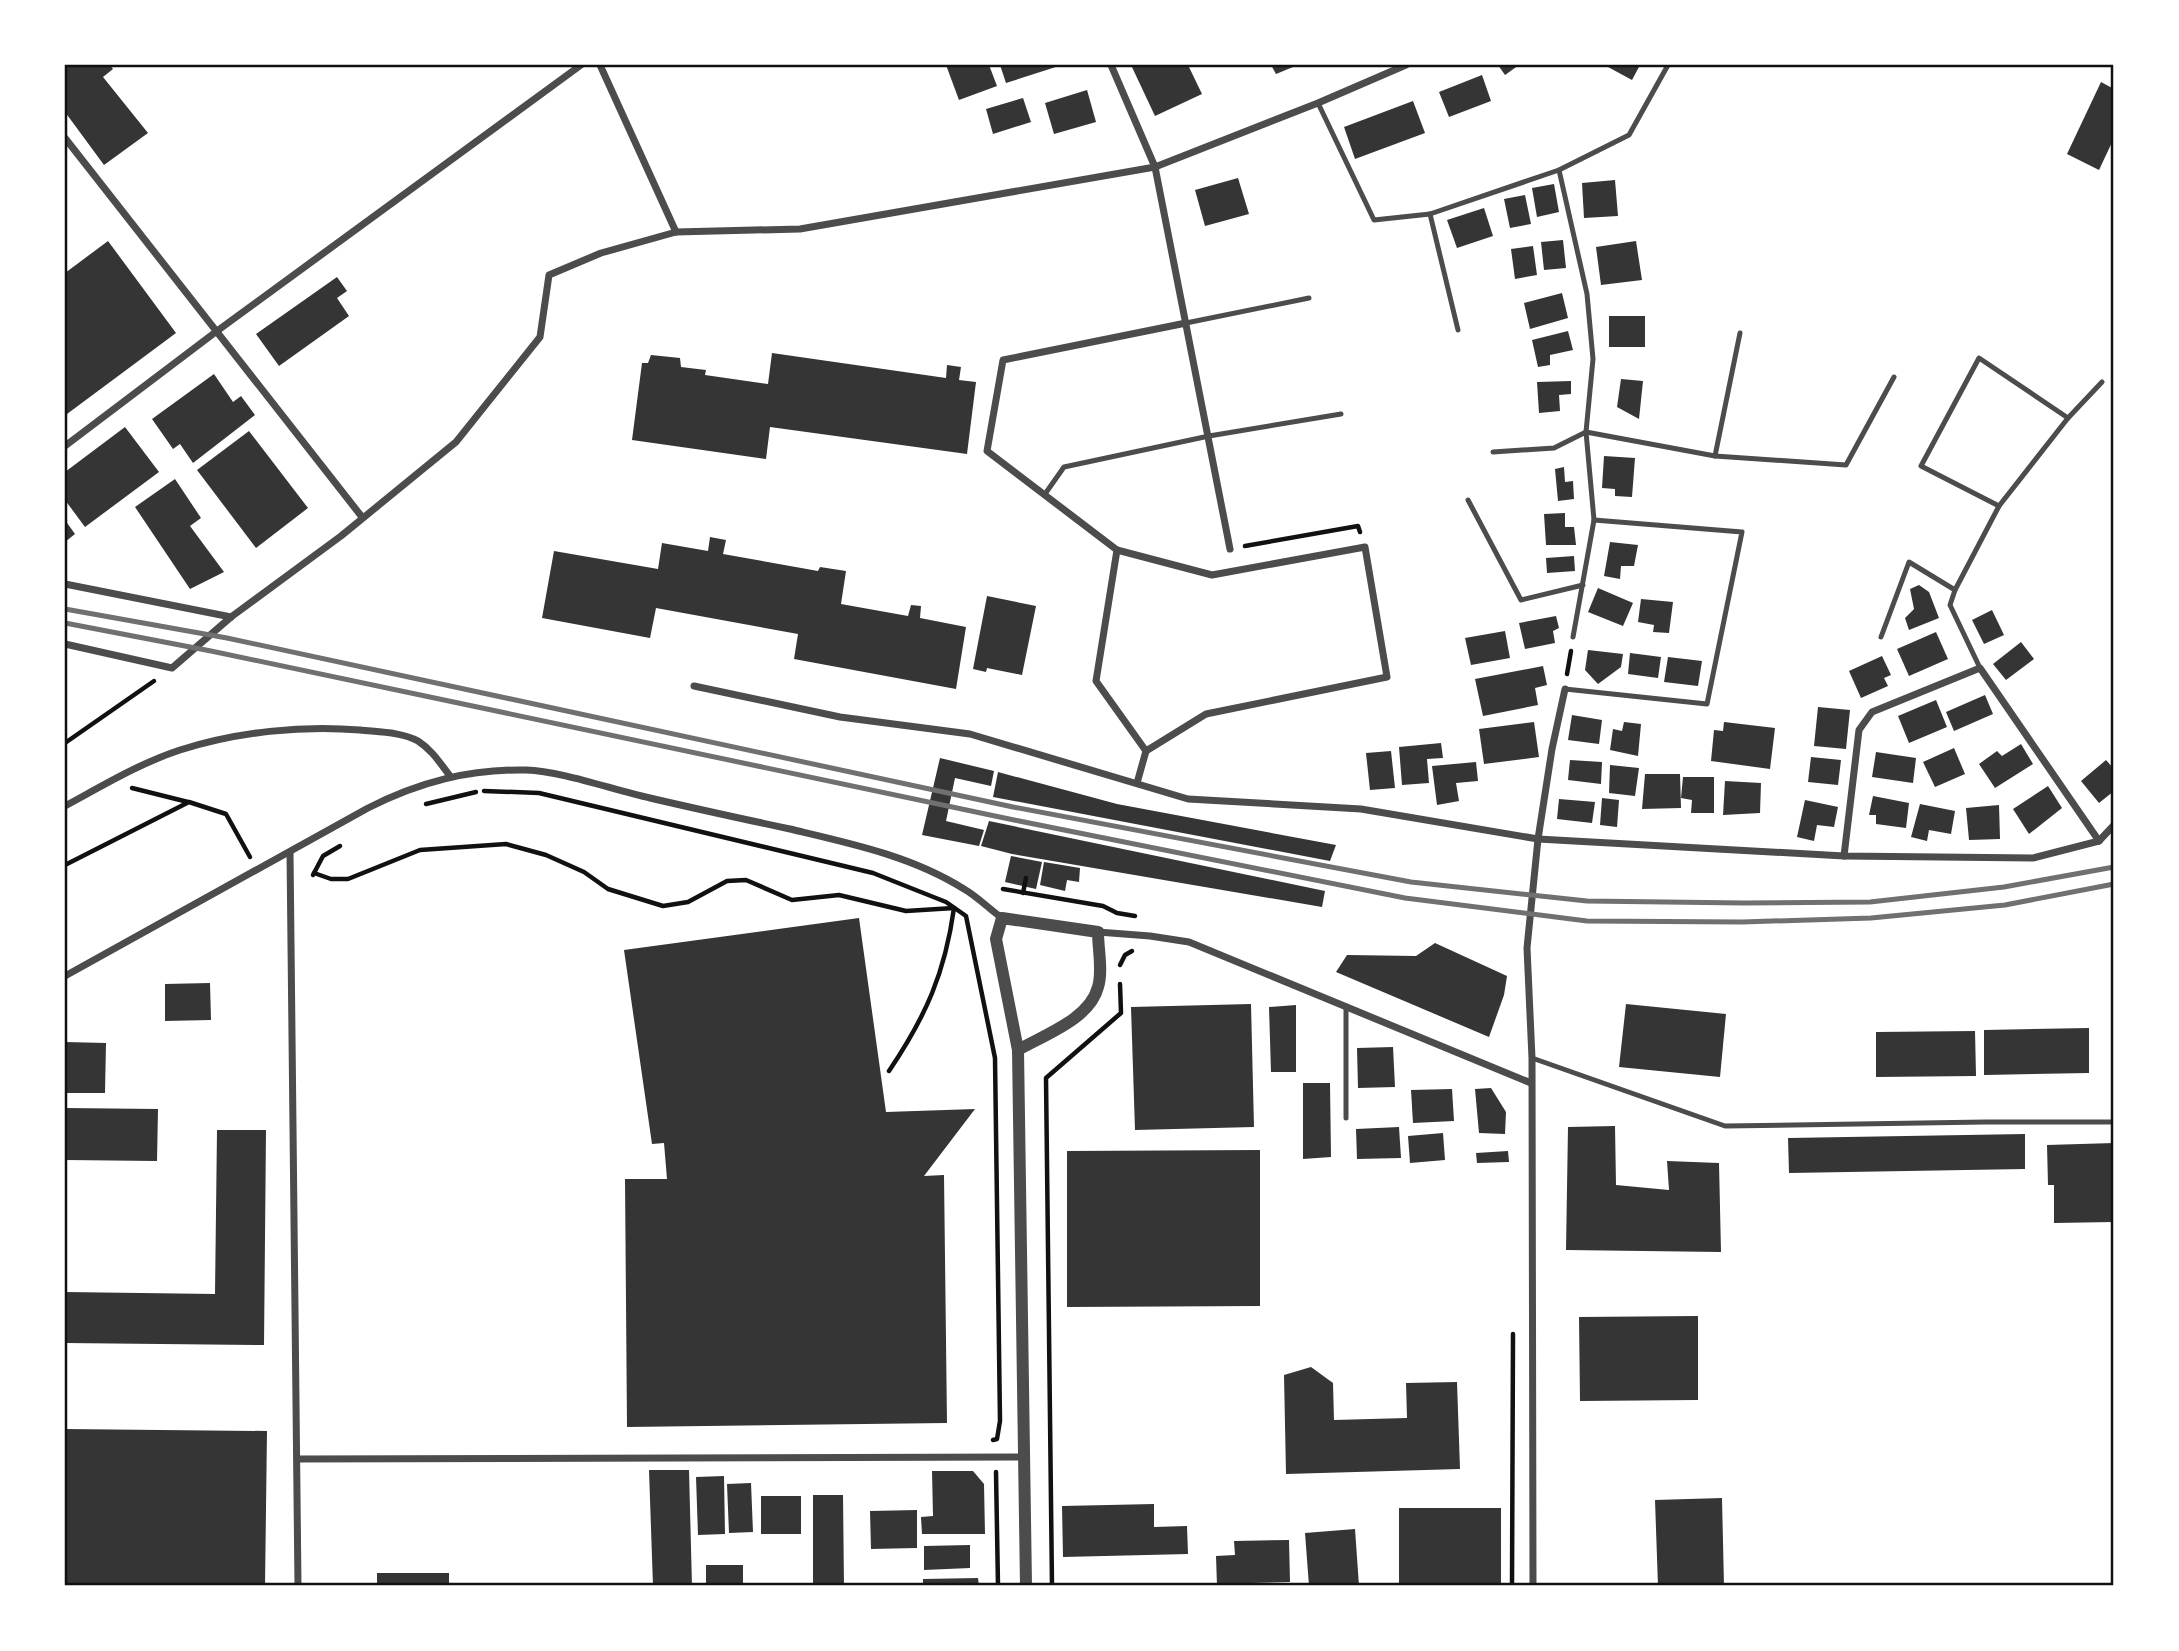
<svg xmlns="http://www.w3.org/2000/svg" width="2179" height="1651" viewBox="0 0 2179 1651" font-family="'Roboto Serif',serif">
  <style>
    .building { fill: #353535 }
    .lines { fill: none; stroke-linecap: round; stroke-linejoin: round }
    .path { stroke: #111; stroke-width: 4.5 }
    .service { stroke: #4c4c4c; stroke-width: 5 }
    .minor { stroke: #4c4c4c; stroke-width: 7 }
    .tertiary { stroke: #4c4c4c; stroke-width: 12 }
    .rail { stroke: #707070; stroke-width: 5 }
    .neatline { fill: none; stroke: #111; stroke-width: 2.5 }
  </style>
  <rect width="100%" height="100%" fill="#fff"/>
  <g class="building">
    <polygon points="65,65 110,65 113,69 103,77 148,133 104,165 65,112"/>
    <polygon points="946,65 989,65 997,86 959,100"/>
    <polygon points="1000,65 1062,65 1006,83"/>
    <polygon points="1131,65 1188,65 1202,94 1155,116"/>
    <polygon points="1271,65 1292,65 1293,67 1276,74"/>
    <polygon points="1498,65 1519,65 1505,75"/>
    <polygon points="1609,65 1640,65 1632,80 1608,67"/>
    <polygon points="1482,75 1491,101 1449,117 1439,92"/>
    <polygon points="2101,82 2114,89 2114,138 2099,170 2067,154"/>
    <polygon points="1087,90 1096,122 1054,134 1045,103"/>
    <polygon points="1023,98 1031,122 993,134 986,109"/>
    <polygon points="1413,101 1425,133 1355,159 1344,127"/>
    <polygon points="1238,178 1249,214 1205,226 1195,190"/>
    <polygon points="1615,180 1618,216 1584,218 1582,183"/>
    <polygon points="1554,184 1559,212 1537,217 1532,188"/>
    <polygon points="1525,195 1531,224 1510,228 1504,199"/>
    <polygon points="1484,208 1493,236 1457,248 1447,220"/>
    <polygon points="1563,240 1566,268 1544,270 1541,242"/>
    <polygon points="108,241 176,333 67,414 65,411 65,273"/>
    <polygon points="1636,241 1642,280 1601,285 1596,247"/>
    <polygon points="1533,246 1537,275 1515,279 1511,249"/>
    <polygon points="337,277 347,291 337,298 349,316 279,366 256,334"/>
    <polygon points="1562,293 1568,318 1530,329 1524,303"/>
    <rect x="1609" y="316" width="36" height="31"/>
    <polygon points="1568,331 1573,350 1550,355 1550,365 1538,367 1532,340"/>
    <polygon points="772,353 946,378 947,365 961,367 959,380 976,382 967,454 770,427 766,459 632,440 642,363 648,363 651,355 680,358 681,367 706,370 705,375 768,384"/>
    <polygon points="214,374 233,402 241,396 255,415 193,463 180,444 173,449 152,419"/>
    <polygon points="1621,379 1643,381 1639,419 1617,407"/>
    <polygon points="1571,381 1571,394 1559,395 1560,411 1539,413 1537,382"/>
    <polygon points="125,427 159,472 85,527 65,500 65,472"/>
    <polygon points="249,431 308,508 256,548 197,470"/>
    <polygon points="1604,456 1635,458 1632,497 1615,496 1615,489 1602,488"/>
    <polygon points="1564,467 1565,482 1573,481 1574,499 1558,501 1555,469"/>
    <polygon points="175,479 201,518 190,526 224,572 190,589 135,507"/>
    <polygon points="1565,513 1565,527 1574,527 1576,545 1546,545 1544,514"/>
    <polygon points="65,520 75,534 65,542"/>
    <polygon points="710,537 726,540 723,554 818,571 820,567 846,571 841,604 908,616 911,605 921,606 920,618 966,627 956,689 794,659 798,634 656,608 650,638 542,618 554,551 658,569 662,543 708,551"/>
    <polygon points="1610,542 1638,545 1634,566 1621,566 1620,579 1604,576"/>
    <polygon points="1574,556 1575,571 1547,573 1546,558"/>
    <polygon points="1919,585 1929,592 1939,618 1909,630 1905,618 1914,609 1910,589"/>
    <polygon points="1598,588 1633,603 1623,626 1588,612"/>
    <polygon points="987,596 1036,606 1022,675 987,668 986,672 973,669"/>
    <polygon points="1641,599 1673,602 1669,633 1653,632 1654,625 1638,622"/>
    <polygon points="1992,610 2004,635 1984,644 1972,620"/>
    <polygon points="1556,616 1559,628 1553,631 1555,643 1525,649 1519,623"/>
    <polygon points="1505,631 1510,658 1471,665 1465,638"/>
    <polygon points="1936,632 1948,659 1909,676 1897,649"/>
    <polygon points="2021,642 2034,659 2006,680 1993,664"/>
    <polygon points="1588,650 1623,654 1621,667 1598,684 1585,670"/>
    <polygon points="1630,653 1661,657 1658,678 1628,674"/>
    <polygon points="1882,656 1891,675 1884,678 1888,686 1861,698 1849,671"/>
    <polygon points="1668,657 1702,661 1698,686 1664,682"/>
    <polygon points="1543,666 1547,685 1535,688 1538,705 1483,716 1475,679"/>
    <polygon points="1985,695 1993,714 1954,731 1946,712"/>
    <polygon points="1936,700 1947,727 1909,743 1898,716"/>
    <polygon points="1818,707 1850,710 1846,749 1814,746"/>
    <polygon points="1572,715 1602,720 1599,744 1568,740"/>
    <polygon points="1534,722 1539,757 1484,764 1479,729"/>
    <polygon points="1624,722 1641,724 1638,756 1610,750 1613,729 1622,731"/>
    <polygon points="1724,722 1775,728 1770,769 1711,761 1714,730 1723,731"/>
    <polygon points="1441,743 1443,758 1427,759 1429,783 1402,785 1399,747"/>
    <polygon points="2021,744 2033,764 1995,788 1979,764 1997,751 2002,756"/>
    <polygon points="1954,748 1965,774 1935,787 1923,762"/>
    <polygon points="1391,751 1395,788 1370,790 1366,753"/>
    <polygon points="1876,752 1916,758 1913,783 1872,777"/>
    <polygon points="1811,757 1841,760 1838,785 1808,782"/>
    <polygon points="940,758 994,771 991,786 955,778 946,821 984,830 979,846 922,835"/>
    <polygon points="1570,760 1602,762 1601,784 1568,780"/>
    <polygon points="2106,760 2114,769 2114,791 2099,803 2081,781"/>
    <polygon points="1476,762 1478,781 1456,783 1459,801 1437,805 1432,766"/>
    <polygon points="1610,765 1639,768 1635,796 1609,793"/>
    <polygon points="998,772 1117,804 1336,845 1330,861 993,797"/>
    <polygon points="1645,774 1680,774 1681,808 1642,809"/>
    <polygon points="1683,777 1714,777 1714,813 1691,813 1692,800 1681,798"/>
    <polygon points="1725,781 1761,783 1760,813 1723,815"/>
    <polygon points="2048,786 2062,808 2029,834 2013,809"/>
    <polygon points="1873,796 1909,803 1906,828 1876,824 1876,815 1869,815"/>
    <polygon points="1602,798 1619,800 1617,827 1600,825"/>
    <polygon points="1559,799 1595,802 1592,823 1557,819"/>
    <polygon points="1805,800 1838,807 1834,827 1817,825 1814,841 1797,837"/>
    <polygon points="1920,804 1955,811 1951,834 1929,830 1927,841 1911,837"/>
    <polygon points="1999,805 2000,839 1969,840 1966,808"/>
    <polygon points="989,821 1325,891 1322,907 1012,854 981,846"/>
    <polygon points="1011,856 1042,862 1036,889 1005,882"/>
    <polygon points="1044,862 1080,868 1079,882 1067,880 1065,891 1040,885"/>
    <polygon points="859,918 886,1112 975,1109 924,1176 944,1175 947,1423 627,1427 625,1179 667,1179 664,1143 652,1144 624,950"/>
    <polygon points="1435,943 1507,976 1504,995 1489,1037 1336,972 1347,955 1416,956"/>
    <polygon points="210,983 211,1020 165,1021 165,984"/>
    <polygon points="1251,1004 1254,1127 1135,1130 1131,1007"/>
    <polygon points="1626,1004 1726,1014 1720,1077 1619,1067"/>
    <polygon points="1296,1005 1296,1072 1271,1072 1269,1007"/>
    <polygon points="2089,1028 2089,1073 1984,1075 1984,1030"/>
    <polygon points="1975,1031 1976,1076 1876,1077 1876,1032"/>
    <polygon points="65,1042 106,1043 105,1093 65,1093"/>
    <polygon points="1393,1047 1395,1087 1358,1088 1357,1048"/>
    <polygon points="1303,1083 1330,1083 1331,1157 1303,1159"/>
    <polygon points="1491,1088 1506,1112 1505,1134 1479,1133 1475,1089"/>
    <polygon points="1452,1089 1454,1121 1413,1123 1411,1090"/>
    <polygon points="65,1108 158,1109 157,1161 65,1160"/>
    <polygon points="1615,1126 1616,1185 1669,1190 1667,1161 1719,1163 1721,1252 1566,1250 1568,1127"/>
    <polygon points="1399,1127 1401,1158 1357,1159 1356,1129"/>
    <polygon points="217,1130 266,1130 264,1345 65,1343 65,1292 215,1294"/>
    <polygon points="1443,1133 1445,1160 1410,1163 1408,1136"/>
    <polygon points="2025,1134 2025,1169 1789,1173 1788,1138"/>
    <polygon points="2114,1143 2114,1222 2054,1223 2054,1185 2048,1185 2047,1145"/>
    <polygon points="1260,1150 1260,1306 1067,1307 1067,1151"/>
    <polygon points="1508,1151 1509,1162 1477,1163 1476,1153"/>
    <polygon points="1698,1316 1698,1400 1580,1401 1579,1317"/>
    <polygon points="1311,1367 1333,1383 1334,1420 1407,1418 1406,1383 1457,1382 1460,1469 1286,1474 1284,1375"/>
    <polygon points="65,1429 267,1431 265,1586 65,1586"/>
    <polygon points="649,1470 689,1470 692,1586 653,1586"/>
    <polygon points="932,1471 973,1471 984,1484 985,1534 922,1534 921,1517 933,1516"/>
    <polygon points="724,1476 725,1534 698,1535 696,1477"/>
    <polygon points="751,1483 753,1532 729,1533 727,1484"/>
    <polygon points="813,1495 843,1495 844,1586 813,1586"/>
    <rect x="761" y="1496" width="40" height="38"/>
    <polygon points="1722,1498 1724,1586 1658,1586 1655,1500"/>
    <polygon points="1154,1504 1154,1527 1187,1526 1188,1554 1063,1557 1062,1506"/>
    <rect x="1399" y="1508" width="102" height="78"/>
    <polygon points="917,1510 917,1548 871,1549 870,1511"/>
    <polygon points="1355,1529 1359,1586 1309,1586 1305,1533"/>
    <polygon points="1289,1540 1290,1582 1252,1583 1252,1586 1217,1586 1216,1556 1235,1555 1234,1541"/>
    <polygon points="970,1545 970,1568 924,1570 924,1546"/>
    <rect x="706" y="1565" width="37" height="21"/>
    <rect x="377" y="1573" width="72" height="13"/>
    <polygon points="978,1578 979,1586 923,1586 923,1579"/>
  </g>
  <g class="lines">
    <g class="path">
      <polyline points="1245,546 1358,526 1360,532"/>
      <polyline points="1567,674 1571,651"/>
      <polyline points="65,743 154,681"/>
      <polyline points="132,788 188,802"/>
      <polyline points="484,791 539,793 873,873 946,902 966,916 995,1058 1000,1421 997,1439 993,1440"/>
      <polyline points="426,804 476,792"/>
      <polyline points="65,865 189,802 226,814 250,857"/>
      <path d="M314,873l17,6h17l72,-29 86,-6 40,11 38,17 24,17 55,17 25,-4 39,-21 19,-1 46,20 47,-5 67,16 48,-3c-9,65 -28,108 -65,163"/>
      <polyline points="313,875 323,856 340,846"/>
      <polyline points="1003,889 1103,906 1117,913 1135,916"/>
      <polyline points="1023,893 1026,878"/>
      <polyline points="1120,965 1125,955 1132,951"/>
      <polyline points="996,1472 998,1586"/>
      <polyline points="1052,1586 1046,1078 1121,1013 1120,984"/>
      <polyline points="1512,1586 1513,1334"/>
    </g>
    <g class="service">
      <polyline points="1318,103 1374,220 1430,214 1559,170 1587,294 1593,359 1586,432 1594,520 1573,637"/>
      <polyline points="1559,170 1629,135 1668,65"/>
      <polyline points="1430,214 1458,330"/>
      <polyline points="1186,323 1309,298"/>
      <polyline points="1493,452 1554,448 1586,432 1715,456 1846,465 1894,377"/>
      <polyline points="1715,456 1740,333"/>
      <polyline points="1045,494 1064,467 1209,436 1341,414"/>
      <polyline points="1468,500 1521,600 1583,585"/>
      <polyline points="1999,506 1921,466 1979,358 2068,418"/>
      <polyline points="1881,637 1909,562 1955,590"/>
      <polyline points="1980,668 1950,605 1955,590 1999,506 2068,418 2102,382"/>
      <polyline points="1565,689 1707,704 1742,532 1594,520"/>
      <polyline points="1532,1058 1725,1126 1985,1122 2114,1122"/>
      <polyline points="1346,1118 1346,1006"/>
    </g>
    <g class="minor">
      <polyline points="600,65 676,232"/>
      <polyline points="1111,65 1155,167 1230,549"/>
      <polyline points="65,138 362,517"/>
      <polyline points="65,446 217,331 581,65"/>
      <polyline points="1117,550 1212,575 1365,547 1387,677 1206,714 1146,751"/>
      <polyline points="65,584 231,617"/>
      <polyline points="65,644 172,668 231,617 341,536 456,442 540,337 549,275 601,253 676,232 800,229 1155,167 1318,103 1406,65"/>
      <polyline points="694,686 840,717 970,734 1188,799 1361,809 1538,839 1844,856 2033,858 2099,841 2114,825"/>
      <polyline points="1137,783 1146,751 1096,681 1117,550 987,451 1003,360 1186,323"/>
      <path d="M65,806c37,-20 75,-43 115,-56 57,-18 122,-25 180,-20 18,2 42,2 58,11 14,9 22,22 32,35"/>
      <polyline points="290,852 298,1586"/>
      <polyline points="1844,856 1859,730 1872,712 1980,668 2099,841"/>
      <polyline points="1098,932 1150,936 1189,942 1531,1083"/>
      <path d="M65,976l303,-168c51,-26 101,-39 158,-38 36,1 87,20 124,28 47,11 93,21 140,31 59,14 122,27 174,60 14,8 25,20 38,29"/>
      <polyline points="297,1459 1024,1457"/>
      <polyline points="1533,1586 1532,1058 1527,948 1538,839 1552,749 1565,689"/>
    </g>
    <path class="tertiary" d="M1018,1050c26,-15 72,-31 80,-63 5,-16 0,-38 0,-55l-96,-14 -6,21 22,111 8,536"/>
    <g class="rail">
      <polyline points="65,609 227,638 1013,807 1411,882 1587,901 1744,903 1870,902 2004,887 2114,867"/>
      <polyline points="65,623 211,651 1014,820 1405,898 1587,921 1742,922 1871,918 2005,905 2114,884"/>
    </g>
  </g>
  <rect width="2179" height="1651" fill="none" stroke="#ffffff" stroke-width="133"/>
  <rect x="66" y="66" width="2046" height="1518" class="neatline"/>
</svg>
